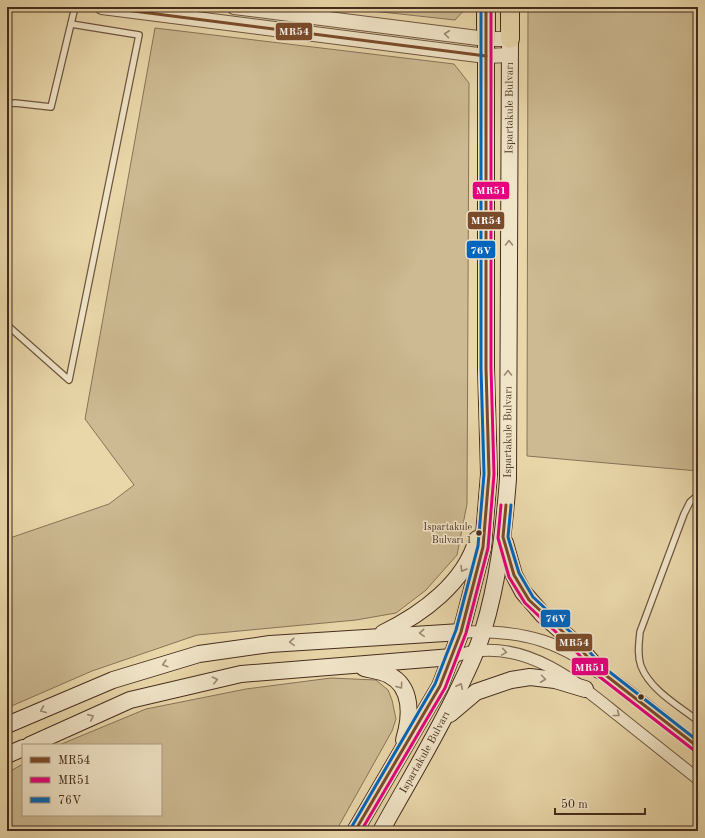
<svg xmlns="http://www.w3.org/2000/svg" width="705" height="838" viewBox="0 0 705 838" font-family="'Old Standard TT',serif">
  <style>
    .green { fill: #cdba92; stroke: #897358 }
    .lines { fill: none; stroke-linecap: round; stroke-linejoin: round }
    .service-casing { stroke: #6e5740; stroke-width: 8 }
    .minor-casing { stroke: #6e5740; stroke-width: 13 }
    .tertiary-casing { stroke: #6e5740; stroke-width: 16 }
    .secondary-casing { stroke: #452c1d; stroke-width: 18 }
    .primary-casing { stroke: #452c1d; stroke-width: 20 }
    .service { stroke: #f1e5c8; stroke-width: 5.5 }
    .minor { stroke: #f1e5c8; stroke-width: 11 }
    .tertiary { stroke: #f1e5c8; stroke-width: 14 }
    .secondary { stroke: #f1e5c8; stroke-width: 16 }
    .primary { stroke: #e9d7aa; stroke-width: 18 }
    .bus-1-casing { stroke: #f1e5c8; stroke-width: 6 }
    .bus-2-casing { stroke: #f1e5c8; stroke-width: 6 }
    .bus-3-casing { stroke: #f1e5c8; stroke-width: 6 }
    .bus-1 { stroke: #7a4b2a; stroke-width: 3 }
    .bus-2 { stroke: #e5007d; stroke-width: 3 }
    .bus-3 { stroke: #0065bd; stroke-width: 3 }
    .oneway { stroke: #9b8872 }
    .bus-dot { fill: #452c1d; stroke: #f1e5c8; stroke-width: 1.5 }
    .labels { text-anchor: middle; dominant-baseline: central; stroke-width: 3; stroke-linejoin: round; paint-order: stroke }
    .bus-label { font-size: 10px; fill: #452c1d; stroke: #f1e5c8; text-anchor: end }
    .street-label { font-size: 11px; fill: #452c1d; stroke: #f1e5c8 }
    .line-badge { stroke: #f1e5c8; stroke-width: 1.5 }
    .badge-label { font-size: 11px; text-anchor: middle; font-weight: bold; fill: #fff }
  </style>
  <rect width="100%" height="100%" fill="#e9d7aa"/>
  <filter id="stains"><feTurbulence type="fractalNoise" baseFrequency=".005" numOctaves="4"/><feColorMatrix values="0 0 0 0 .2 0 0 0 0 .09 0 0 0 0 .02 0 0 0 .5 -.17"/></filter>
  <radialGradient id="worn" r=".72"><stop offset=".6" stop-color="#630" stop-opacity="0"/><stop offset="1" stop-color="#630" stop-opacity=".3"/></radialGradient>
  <g class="green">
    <polygon points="336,7 467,7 455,20"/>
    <polygon points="528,7 698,7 698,471 527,456"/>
    <polygon points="155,28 454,64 469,83 467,504 457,555 426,590 396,613 356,620 197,635 92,671 7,708 7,539 109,504 134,485 85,419"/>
    <polygon points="331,678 376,680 388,690 392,700 396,719 392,731 336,831 7,831 7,773 23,764 23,815 161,815 161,745 59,745 146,709 246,689"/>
  </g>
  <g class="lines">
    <g class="service-casing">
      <g id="service">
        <polyline points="7,104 15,103 51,107 75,7"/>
        <polyline points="7,325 69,380 139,35 71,24"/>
        <path d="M698,495l-8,7 -6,12 -44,118c-1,11 -3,23 1,34 9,24 38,40 57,55"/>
      </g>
    </g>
    <g class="minor-casing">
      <g id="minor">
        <path d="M461,632c27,-1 56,0 82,9 51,17 112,71 155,106"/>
        <path d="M452,657c8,-2 16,-5 24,-6 56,-7 103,33 143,65 26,21 53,42 79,63"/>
      </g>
    </g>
    <g class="tertiary-casing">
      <g id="tertiary">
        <polyline points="102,7 486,56 510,55"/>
        <polyline points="234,7 486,39 510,39"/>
      </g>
    </g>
    <g class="secondary-casing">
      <g id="secondary">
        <polyline points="505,543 514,575 523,592 543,615 577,645 599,670"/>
        <path d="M383,633c39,-19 82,-50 94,-94"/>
        <path d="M364,668c8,2 18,3 25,7 24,12 22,42 15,65"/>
        <polyline points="450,714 476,692 511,680 530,677 555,680 585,689"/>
        <polyline points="7,725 113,680 199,654 270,644 461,632"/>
        <polyline points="30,745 130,700 241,674 452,657"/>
        <polyline points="7,755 23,748"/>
        <polyline points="355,831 440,686 461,632 483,547 489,474 486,368 486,39"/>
        <path id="s1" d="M381,831c26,-47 54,-93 77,-141 9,-19 19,-38 25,-59 15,-49 21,-100 25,-152l2,-440"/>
      </g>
    </g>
    <g class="primary-casing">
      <g id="primary">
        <polyline points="486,7 486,39"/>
        <polyline points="510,39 510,7"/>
      </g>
    </g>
    <use href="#service" class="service"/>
    <use href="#minor" class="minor"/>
    <use href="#tertiary" class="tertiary"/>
    <use href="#secondary" class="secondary"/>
    <use href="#primary" class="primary"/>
    <g class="bus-1-casing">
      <g id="bus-1">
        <polyline points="102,7 486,56"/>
        <polyline points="506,505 503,537 514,575 529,600 577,645 599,670 698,747"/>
        <polyline points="355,831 440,686 461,632 483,547 489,474 486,368 486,7"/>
      </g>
    </g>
    <g class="bus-2-casing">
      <g id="bus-2">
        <polyline points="501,505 498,538 509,577 525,603 573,648 596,674 695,751"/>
        <polyline points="361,831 445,688 466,633 488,548 494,474 491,368 491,7"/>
      </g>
    </g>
    <g class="bus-3-casing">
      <g id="bus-3">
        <polyline points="511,505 508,537 519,573 533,597 580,641 602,666 698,741"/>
        <polyline points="351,828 435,684 456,630 478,546 484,474 481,368 481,7"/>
      </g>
    </g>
    <use href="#bus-1" class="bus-1"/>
    <use href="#bus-2" class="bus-2"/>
    <use href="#bus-3" class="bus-3"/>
  </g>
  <defs><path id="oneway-chevron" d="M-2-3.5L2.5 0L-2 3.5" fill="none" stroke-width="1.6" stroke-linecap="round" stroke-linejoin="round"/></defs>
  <g class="oneway">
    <use href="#oneway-chevron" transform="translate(447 34) rotate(-173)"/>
    <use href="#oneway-chevron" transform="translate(509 243) rotate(-90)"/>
    <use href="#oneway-chevron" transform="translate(508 373) rotate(-90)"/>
    <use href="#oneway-chevron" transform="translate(463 569) rotate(121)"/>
    <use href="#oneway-chevron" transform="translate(422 633) rotate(176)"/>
    <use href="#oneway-chevron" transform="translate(292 642) rotate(176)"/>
    <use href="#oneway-chevron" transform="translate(504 652) rotate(9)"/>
    <use href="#oneway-chevron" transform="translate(165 664) rotate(164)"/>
    <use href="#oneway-chevron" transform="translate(543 679) rotate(7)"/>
    <use href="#oneway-chevron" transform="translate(215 680) rotate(-13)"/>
    <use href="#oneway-chevron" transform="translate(400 686) rotate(54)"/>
    <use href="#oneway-chevron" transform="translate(460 686) rotate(-65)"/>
    <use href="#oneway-chevron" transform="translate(43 710) rotate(157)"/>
    <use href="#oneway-chevron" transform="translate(617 714) rotate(38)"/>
    <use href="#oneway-chevron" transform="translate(91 717) rotate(-24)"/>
  </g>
  <g class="bus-dot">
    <circle cx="479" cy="533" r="3.5"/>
    <circle cx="641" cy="697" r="3.5"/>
  </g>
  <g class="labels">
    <g class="bus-label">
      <text x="472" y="527">Ispartakule<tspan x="472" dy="13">Bulvarı 1</tspan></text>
    </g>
    <g class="street-label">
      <text stroke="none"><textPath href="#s1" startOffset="750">Ispartakule Bulvarı</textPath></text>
      <text stroke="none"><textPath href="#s1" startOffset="426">Ispartakule Bulvarı</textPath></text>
      <text stroke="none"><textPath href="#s1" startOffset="90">Ispartakule Bulvarı</textPath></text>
    </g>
  </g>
  <g class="line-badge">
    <rect x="275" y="22" width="38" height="19" rx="4" fill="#7a4b2a"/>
    <rect x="472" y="181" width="38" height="19" rx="4" fill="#e5007d"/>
    <rect x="467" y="211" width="38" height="19" rx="4" fill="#7a4b2a"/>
    <rect x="466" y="240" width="30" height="19" rx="4" fill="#0065bd"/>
    <rect x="540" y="609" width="31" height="19" rx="4" fill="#0065bd"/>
    <rect x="555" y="633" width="38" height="19" rx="4" fill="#7a4b2a"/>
    <rect x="571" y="657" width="38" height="19" rx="4" fill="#e5007d"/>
  </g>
  <g class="badge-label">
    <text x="294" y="35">MR54</text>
    <text x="491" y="194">MR51</text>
    <text x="486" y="224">MR54</text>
    <text x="481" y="254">76V</text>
    <text x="556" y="622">76V</text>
    <text x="574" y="646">MR54</text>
    <text x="590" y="671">MR51</text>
  </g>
  <rect width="705" height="838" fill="none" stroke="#e9d7aa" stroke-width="24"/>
  <rect x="8" y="8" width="689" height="822" fill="none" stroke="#452c1d" stroke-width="2"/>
  <rect x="12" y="12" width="681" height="814" fill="none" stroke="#452c1d"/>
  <rect x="22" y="744" width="140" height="72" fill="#f1e5c8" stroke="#ac9b84"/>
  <rect x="30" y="757" width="20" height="6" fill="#7a4b2a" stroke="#ac9b84"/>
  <text x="58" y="764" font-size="12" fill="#452c1d">MR54</text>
  <rect x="30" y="777" width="20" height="6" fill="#e5007d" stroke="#ac9b84"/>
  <text x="58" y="784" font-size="12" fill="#452c1d">MR51</text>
  <rect x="30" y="797" width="20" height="6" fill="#0065bd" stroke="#ac9b84"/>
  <text x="58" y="804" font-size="12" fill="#452c1d">76V</text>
  <path d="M555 808v6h90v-6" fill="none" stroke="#452c1d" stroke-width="2"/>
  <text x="561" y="808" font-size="12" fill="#452c1d" stroke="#f1e5c8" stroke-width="3" paint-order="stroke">50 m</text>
  <rect width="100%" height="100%" filter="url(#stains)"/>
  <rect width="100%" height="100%" fill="url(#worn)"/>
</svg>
